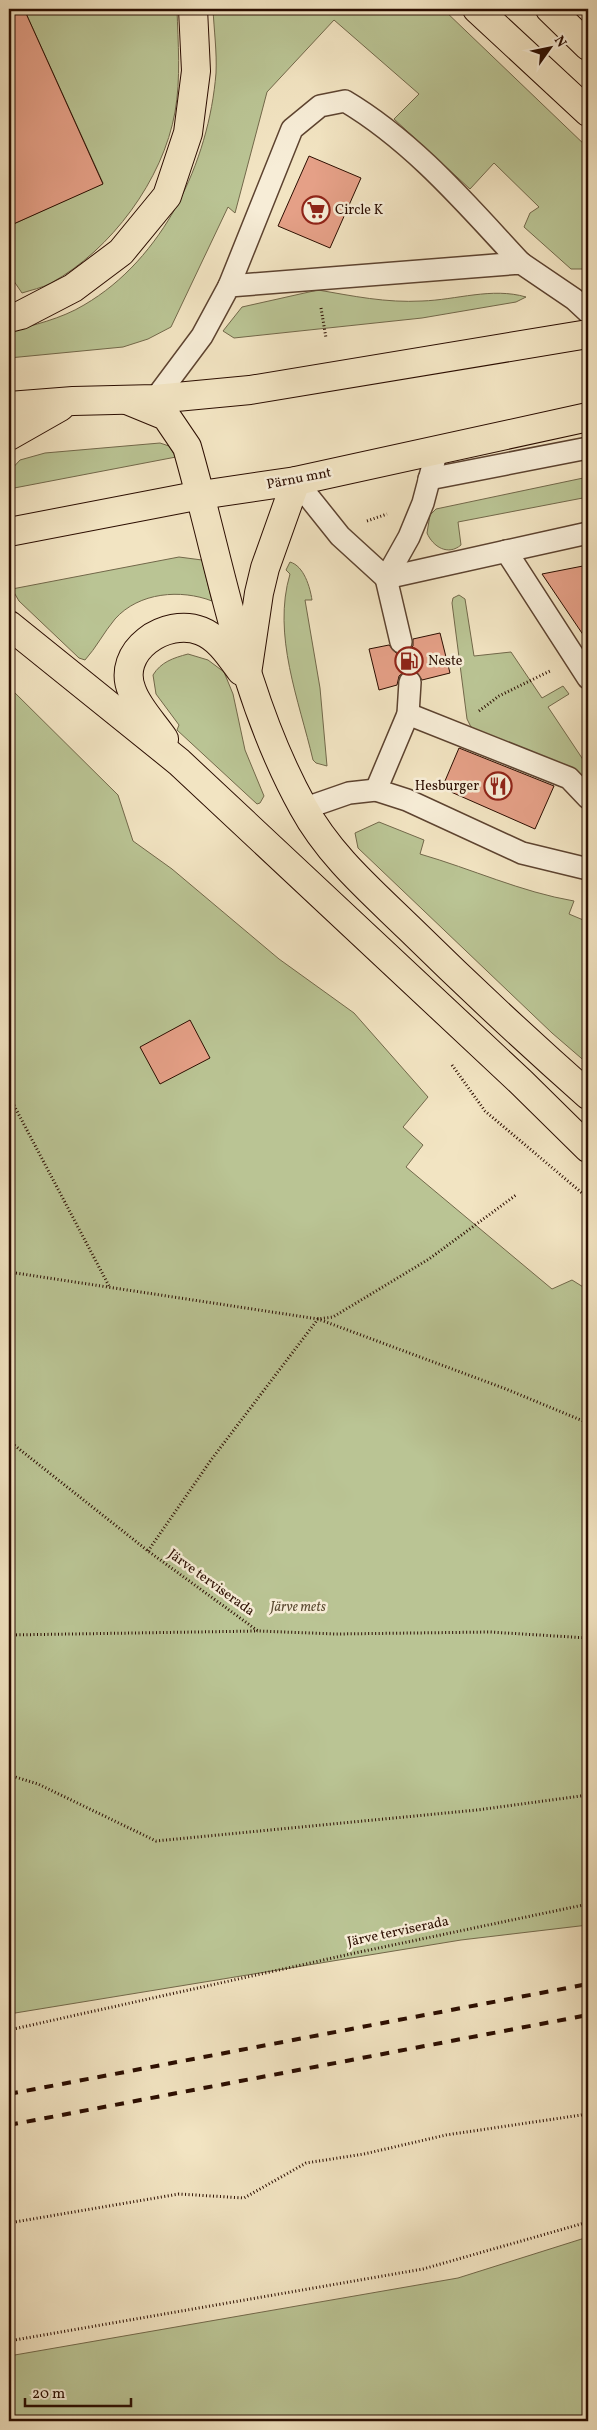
<svg xmlns="http://www.w3.org/2000/svg" width="597" height="2430" viewBox="0 0 597 2430" font-family="Vollkorn,serif">
  <style>
    .green { fill: #bac494; stroke: #72684a }
    .building { fill: #e5a087; stroke: #2b0d00 }
    .lines { fill: none; stroke-linecap: round; stroke-linejoin: round }
    .service-casing { stroke: #5d4330; stroke-width: 24 }
    .primary-casing { stroke: #2b0d00; stroke-width: 30 }
    .trunk-casing { stroke: #2b0d00; stroke-width: 30 }
    .path { stroke: #2b0d00; stroke-width: 3; stroke-dasharray: 1 2.5; stroke-linecap: butt }
    .service { stroke: #f7edd7; stroke-width: 21 }
    .primary { stroke: #f2e4c2; stroke-width: 28 }
    .trunk { stroke: #f2e4c2; stroke-width: 28 }
    .rail { stroke: #2b0d00; stroke-width: 4; stroke-dasharray: 9 9; stroke-linecap: butt }
    .labels { text-anchor: middle; dominant-baseline: central; stroke-width: 5; stroke-linejoin: round; paint-order: stroke }
    .poi-label { font-size: 14px; fill: #2b0d00; stroke: #f7edd7; text-anchor: start }
    .street-label { font-size: 14px; fill: #2b0d00; stroke: #f7edd7 }
    .park-label { font-size: 14px; font-style: italic; fill: #5d4d34; stroke: #f7edd7 }
  </style>
  <rect width="100%" height="100%" fill="#f2e4c2"/>
  <filter id="stains"><feTurbulence type="fractalNoise" baseFrequency=".004" numOctaves="4"/><feColorMatrix values="0 0 0 0 .2 0 0 0 0 .09 0 0 0 0 .02 0 0 0 .5 -.17"/></filter>
  <radialGradient id="worn" r=".72"><stop offset=".6" stop-color="#630" stop-opacity="0"/><stop offset="1" stop-color="#630" stop-opacity=".3"/></radialGradient>
  <g class="green">
    <path d="M24,9h153c1,34 4,69 -2,103 -12,68 -64,138 -124,171 -9,5 -20,7 -29,10l-13,-19v-48l94,-43z"/>
    <path d="M213,9h230l145,139v124l-2,-3h-15l-47,-42 6,-14 9,-6 -45,-44 -24,26 -76,-70 25,-25 -85,-74 -67,72 -32,121 -7,-6 -57,120 -23,12 -25,8 -114,11v-26c24,-7 52,-13 75,-27 79,-46 125,-143 132,-232 1,-21 -2,-43 -3,-64z"/>
    <path d="M318,290c35,6 68,13 104,11 34,-1 70,-14 104,-4l-10,5 -94,16 -188,20 -11,-7 19,-24z"/>
    <polygon points="160,443 169,446 176,457 9,489 9,472 20,460 45,453"/>
    <path d="M588,477v20l-130,25 3,23c-13,11 -28,2 -34,-12l3,-18 6,-6z"/>
    <path d="M179,557l23,3 10,41c-31,-12 -73,-9 -97,18 -11,13 -19,29 -30,41l-6,-2 -60,-57 -7,-12z"/>
    <path d="M290,562c14,4 20,25 22,38h-7l15,88 7,78 -11,-3 -3,-3c-14,-60 -41,-125 -23,-186l-4,-4z"/>
    <polygon points="459,595 465,599 474,656 511,652 542,698 563,686 569,694 548,707 588,767 588,786 471,727 467,719 452,603 453,598"/>
    <path d="M188,654l20,6 16,12 9,22 12,56 19,46 -4,7 -3,1 -80,-74 2,-5 -23,-31 -3,-19c8,-13 20,-17 35,-21z"/>
    <polygon points="9,687 118,795 133,841 172,869 279,959 354,1013 428,1097 403,1127 423,1145 406,1167 552,1289 572,1280 588,1290 588,1925 461,1940 9,2014"/>
    <path d="M379,822l45,18 -4,14c52,15 101,38 154,47l-5,13 19,8v142l-36,-31 -194,-185 -3,-15z"/>
    <polygon points="588,2237 588,2421 9,2421 9,2356 458,2278"/>
  </g>
  <g class="building">
    <polygon points="9,9 24,9 103,184 9,226"/>
    <polygon points="309,156 361,178 330,248 278,226"/>
    <polygon points="588,565 588,642 542,574"/>
    <polygon points="440,633 450,673 422,680 416,671 405,671 399,676 397,685 379,690 369,649 389,645 397,654 404,654 413,646 413,639"/>
    <polygon points="459,748 554,786 535,829 442,788"/>
    <polygon points="190,1020 210,1058 160,1084 140,1047"/>
  </g>
  <g class="lines">
    <g class="service-casing">
      <g id="service">
        <path d="M229,286l63,-157 28,-23 25,-5c69,41 122,104 176,162"/>
        <polyline points="155,399 202,336 229,286 521,263 574,299 588,312"/>
        <polyline points="429,479 588,448"/>
        <polyline points="296,481 340,536 386,578 409,537 423,503 437,450"/>
        <polyline points="506,551 588,678"/>
        <polyline points="401,642 386,578 588,533"/>
        <polyline points="410,682 408,714 376,790 407,800 522,853 588,869"/>
        <polyline points="408,714 569,778 588,798"/>
        <polyline points="303,809 349,793 376,790"/>
      </g>
    </g>
    <g class="primary-casing">
      <g id="primary">
        <polyline points="477,9 588,112"/>
        <polyline points="550,9 588,46"/>
        <polyline points="9,318 21,315 73,288 121,252 167,196 188,133 196,71 193,9"/>
      </g>
    </g>
    <g class="trunk-casing">
      <g id="trunk">
        <path d="M127,400l39,16 21,31c35,122 54,248 116,360 26,48 67,83 106,121 58,57 118,113 179,167"/>
        <polyline points="9,406 73,401 155,399 250,390 588,334"/>
        <polyline points="9,436 60,407"/>
        <polyline points="9,532 201,495 296,481 588,417"/>
        <polyline points="9,625 179,762 521,1082 588,1148"/>
        <polyline points="248,667 259,593 265,568 296,481"/>
        <path d="M164,739c-10,-15 -26,-31 -32,-48 -17,-40 34,-74 69,-60 18,7 29,25 40,40"/>
      </g>
    </g>
    <g class="path">
      <polyline points="321,308 326,338"/>
      <polyline points="367,521 387,514"/>
      <polyline points="479,711 499,696 550,671"/>
      <polyline points="452,1065 485,1111 588,1198"/>
      <polyline points="9,1096 109,1286"/>
      <polyline points="9,1272 318,1319 333,1317 429,1259 516,1195"/>
      <polyline points="9,1441 148,1551 258,1631 336,1634 490,1632 588,1638"/>
      <polyline points="148,1551 211,1460 318,1319 506,1389 588,1423"/>
      <polyline points="9,1635 258,1631"/>
      <polyline points="9,1775 38,1784 156,1841 477,1810 588,1795"/>
      <polyline points="9,2030 355,1953 588,1904"/>
      <polyline points="9,2223 179,2194 244,2198 306,2163 364,2154 446,2135 588,2114"/>
      <polyline points="9,2341 423,2269 588,2222"/>
    </g>
    <use href="#service" class="service"/>
    <use href="#primary" class="primary"/>
    <use href="#trunk" class="trunk"/>
    <g class="rail">
      <polyline points="9,2094 588,1984"/>
      <polyline points="9,2125 588,2015"/>
    </g>
  </g>
  <defs>
    <g id="supermarket-ring" transform="scale(1.4375)"><circle r="9.5" fill="#f7edd7" stroke="#8f2418" stroke-width="1.5"/><path d="M-6-5.5h2.5l.6 2H6L4.5 2H-2.5L-4.4-4H-6ZM-1.5 3.2a1.3 1.3 0 1 0 .1 0ZM3 3.2a1.3 1.3 0 1 0 .1 0Z" fill="#8f2418"/></g>
    <g id="fuel-ring" transform="scale(1.4375)"><circle r="9.5" fill="#f7edd7" stroke="#8f2418" stroke-width="1.5"/><path d="M-5.5-6h7V0h2V4h1.3V-2.5L3-4.5l.8-.8L6-3V5H2.5V1h-1V6h-7ZM-4.2-4.7v3.2H.2V-4.7Z" fill="#8f2418"/></g>
    <g id="restaurant-ring" transform="scale(1.4375)"><circle r="9.5" fill="#f7edd7" stroke="#8f2418" stroke-width="1.5"/><path d="M-5-6h1v4h1v-4h1v4h1v-4h1v5L-1.5 .5V6h-2V.5L-5-1ZM5-6V6H3V1.5H1.5Q1.5-4 5-6Z" fill="#8f2418"/></g>
  </defs>
  <g fill-rule="evenodd">
    <use href="#supermarket-ring" x="316" y="210"/>
    <use href="#fuel-ring" x="409" y="661"/>
    <use href="#restaurant-ring" x="498" y="786"/>
  </g>
  <g class="labels">
    <g class="poi-label">
      <text x="335" y="210">Circle K</text>
      <text x="428" y="661">Neste</text>
      <text x="479" y="786" text-anchor="end">Hesburger</text>
    </g>
    <g class="street-label">
      <text transform="translate(299 479) rotate(-11)">Pärnu mnt</text>
      <text transform="translate(211 1583) rotate(36)">Järve terviserada</text>
      <text transform="translate(398 1932) rotate(-12)">Järve terviserada</text>
    </g>
    <g class="park-label">
      <text x="298" y="1607">Järve mets</text>
    </g>
  </g>
  <rect width="597" height="2430" fill="none" stroke="#f2e4c2" stroke-width="30"/>
  <rect x="10" y="10" width="577" height="2410" fill="none" stroke="#2b0d00" stroke-width="2.5"/>
  <rect x="15" y="15" width="567" height="2400" fill="none" stroke="#2b0d00"/>
  <g transform="translate(550 48) rotate(57)" stroke="#f7edd7" stroke-width="4" paint-order="stroke">
  <path d="M0-4L9 19L0 12L-9 19Z" fill="#2b0d00"/>
  <text y="-8" font-size="14" font-weight="bold" text-anchor="middle" fill="#2b0d00">N</text>
  </g>
  <path d="M25 2398v8h106v-8" fill="none" stroke="#2b0d00" stroke-width="2.5"/>
  <text x="32" y="2398" font-size="15" fill="#2b0d00" stroke="#f7edd7" stroke-width="4" paint-order="stroke">20 m</text>
  <rect width="100%" height="100%" filter="url(#stains)"/>
  <rect width="100%" height="100%" fill="url(#worn)"/>
</svg>
